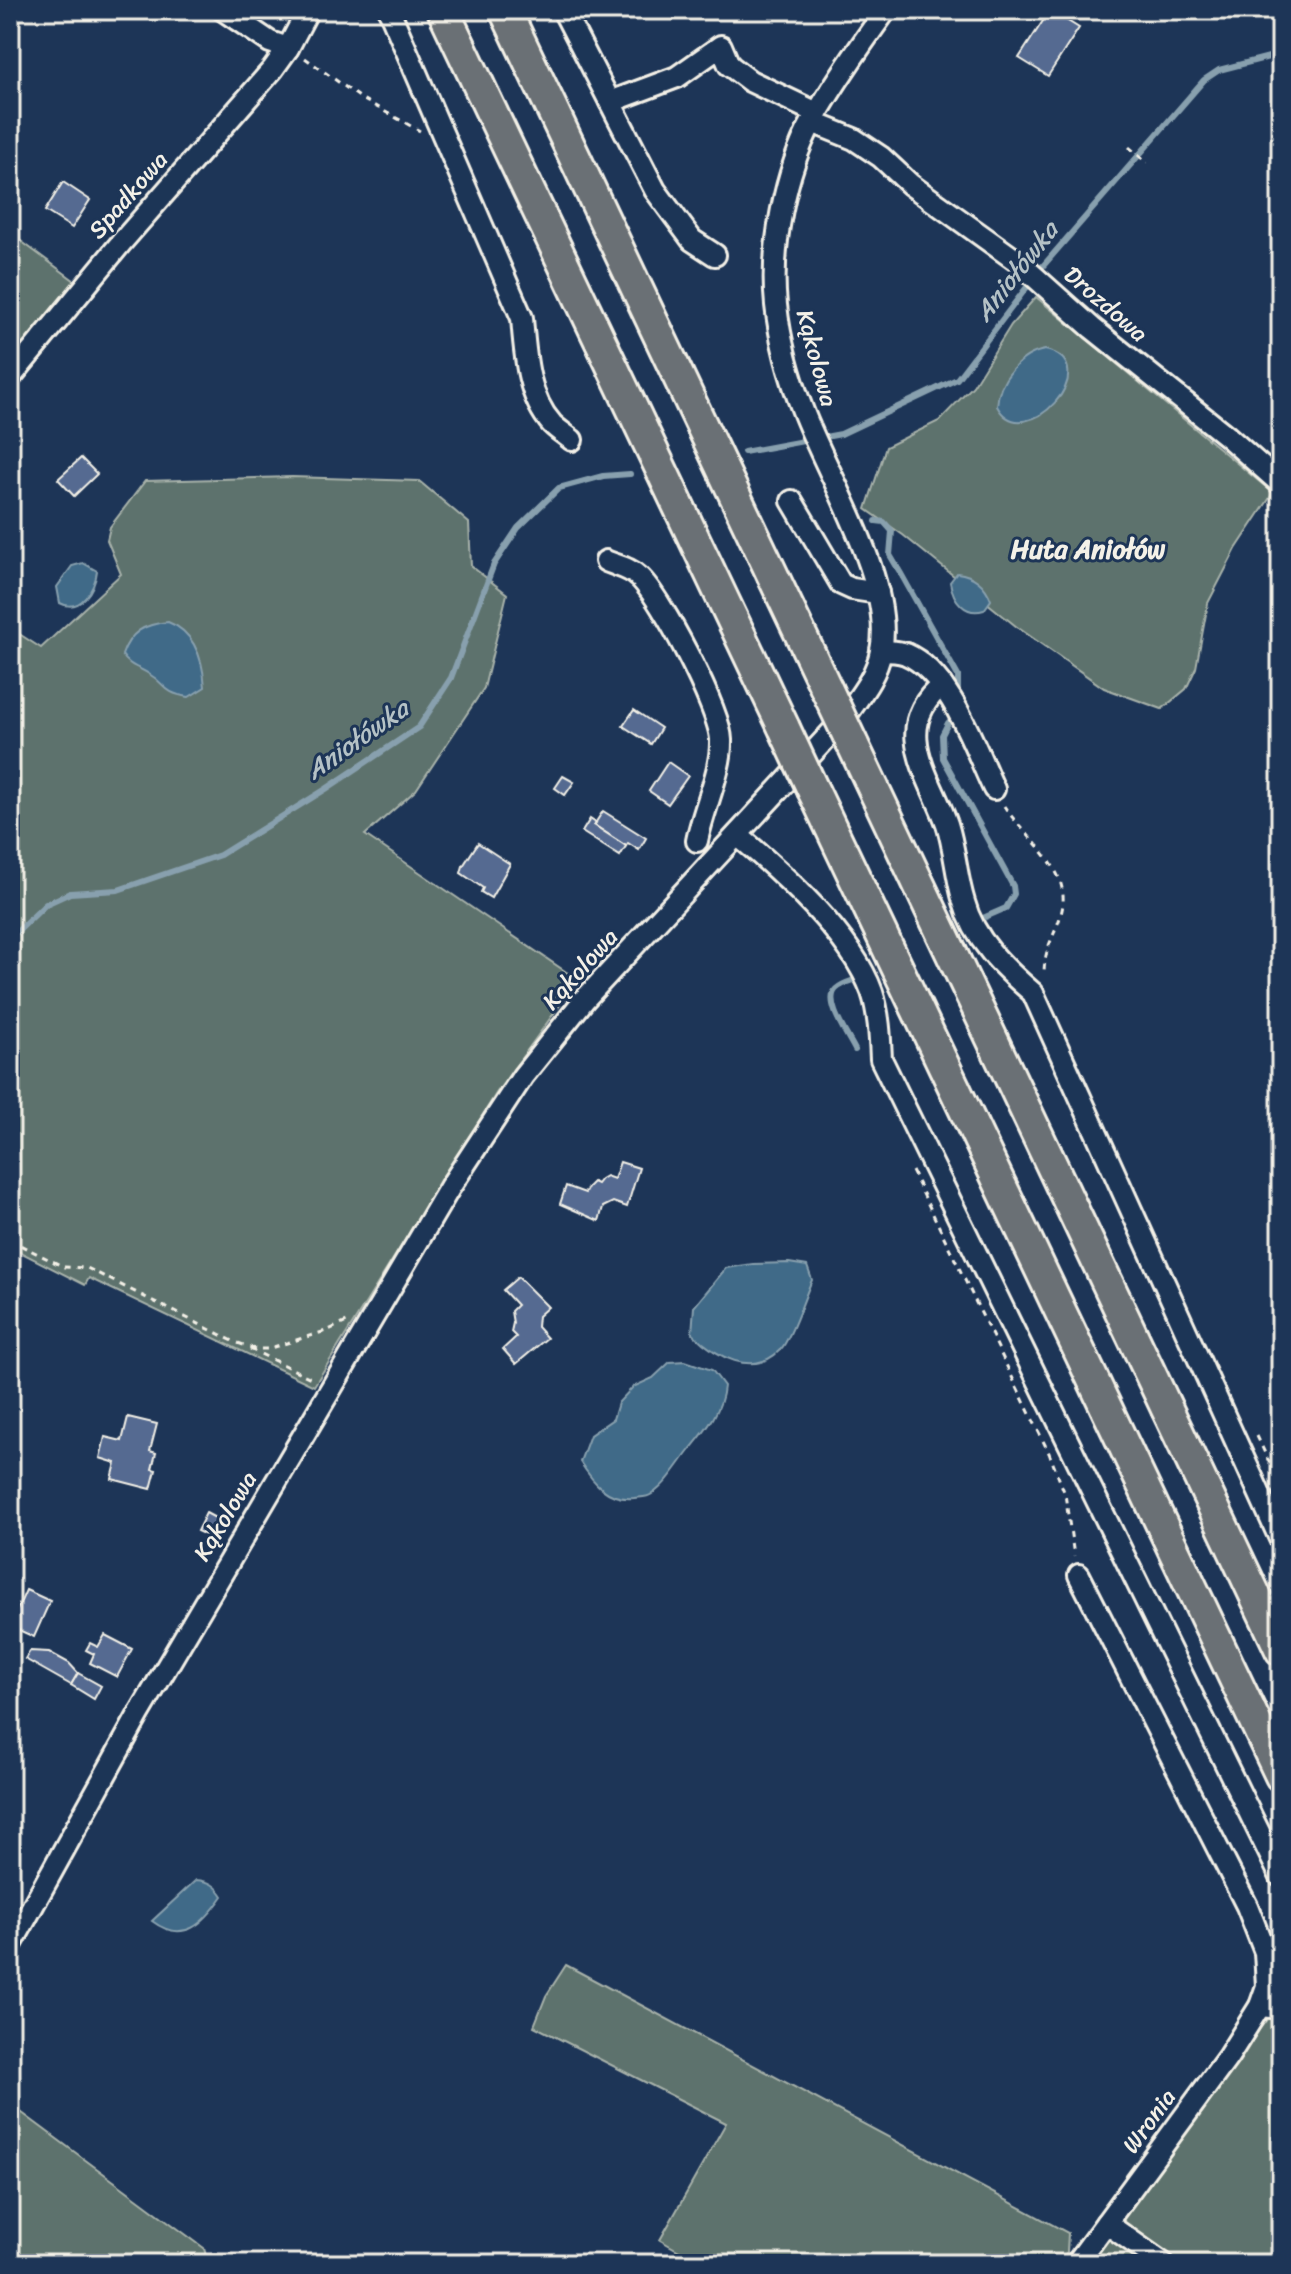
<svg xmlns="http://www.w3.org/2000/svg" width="1291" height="2274" viewBox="0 0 1291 2274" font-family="Sriracha,sans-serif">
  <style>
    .green { fill: #5d726d; stroke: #a8b2aa; stroke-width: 2 }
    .water { fill: #406a88; stroke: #88a0ae; stroke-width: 2 }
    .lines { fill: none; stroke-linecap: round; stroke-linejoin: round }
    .stream { stroke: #88a0ae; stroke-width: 6 }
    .building { fill: #546b91; stroke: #f4f1e8; stroke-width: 2 }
    .minor-casing { stroke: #f4f1e8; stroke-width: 26 }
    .highway-casing { stroke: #f4f1e8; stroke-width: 36 }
    .path { stroke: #f4f1e8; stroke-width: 3; stroke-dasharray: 6 6; stroke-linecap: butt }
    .minor { stroke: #1d3557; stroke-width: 20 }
    .highway { stroke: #6a7074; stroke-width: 30 }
    .highway-bridge-casing { stroke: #f4f1e8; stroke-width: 36; stroke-linecap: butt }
    .highway-bridge { stroke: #6a7074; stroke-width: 30 }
    .labels { text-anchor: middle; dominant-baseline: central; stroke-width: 6; stroke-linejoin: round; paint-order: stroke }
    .street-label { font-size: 24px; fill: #f4f1e8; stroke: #1d3557 }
    .water-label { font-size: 26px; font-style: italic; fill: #b5c2c6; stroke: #1d3557 }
    .neighbourhood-label { font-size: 26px; font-weight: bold; fill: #f4f1e8; stroke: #1d3557 }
  </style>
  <rect width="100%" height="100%" fill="#1d3557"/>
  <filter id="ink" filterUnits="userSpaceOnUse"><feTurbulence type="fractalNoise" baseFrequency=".0125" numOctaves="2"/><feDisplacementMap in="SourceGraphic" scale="16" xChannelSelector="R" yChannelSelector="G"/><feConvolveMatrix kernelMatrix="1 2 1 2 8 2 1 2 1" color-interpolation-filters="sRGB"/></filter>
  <g filter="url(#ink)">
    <g class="green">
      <polygon points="10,233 75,281 56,308 10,359"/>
      <polygon points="1036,297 1273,493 1236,549 1208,603 1196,668 1186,689 1162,709 1104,688 1017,627 903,535 866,509 886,447 939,421 973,386 1011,325"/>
      <polygon points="292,477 419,481 469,523 471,566 507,594 484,688 416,790 365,835 578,980 497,1092 314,1386 89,1278 85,1285 10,1247 10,628 41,648 121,574 107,540 110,527 145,481"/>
      <polygon points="566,1965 1068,2233 1067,2252 1058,2264 702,2264 660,2240 726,2123 534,2026 546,1996"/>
      <polygon points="1281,2001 1281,2264 1080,2264"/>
      <polygon points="10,2104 204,2248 208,2264 10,2264"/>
    </g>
    <g class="water">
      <path d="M1045,350c64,14 -21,107 -48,56 1,-25 23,-52 48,-56z"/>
      <path d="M83,563l14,8c-2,18 -17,43 -37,32l-3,-16 15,-21z"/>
      <path d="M957,573c17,2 28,11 34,27l-7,10c-19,6 -31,-10 -34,-28z"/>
      <path d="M168,622c27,10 35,37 37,65l-16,10c-28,-4 -22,-13 -40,-23 -11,-7 -20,-8 -27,-19 8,-23 22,-31 46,-33z"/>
      <path d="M789,1263l18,3 5,14c-7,15 -21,59 -31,69 -28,30 -66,7 -89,-16l2,-26 32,-39 27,-4z"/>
      <path d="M685,1361l27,9 12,16c-2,26 -19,45 -35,65 -11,14 -22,33 -37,43 -5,4 -12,3 -18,4 -27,3 -41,-16 -54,-36l10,-27 23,-16 5,-16 15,-16 20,-9 17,-16z"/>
      <path d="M196,1880c13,1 20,5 27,16 -19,27 -39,49 -71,25z"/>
    </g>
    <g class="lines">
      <g class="stream">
        <polyline points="744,452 841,434 957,379 1043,266 1204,80 1219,70 1281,54"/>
        <polyline points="876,521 884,522 892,531 890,555 900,572 958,676 958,688"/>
        <polyline points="948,723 942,735 943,758 1013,886 1014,894 1006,908 983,918"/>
        <polyline points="10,939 46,904 70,893 118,890 220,855 326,789 419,727 451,678 494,564 518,528 559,488 603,476 630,474"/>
        <path d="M854,980c-6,2 -14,5 -18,9 -13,13 13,48 19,61"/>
      </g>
    </g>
    <g class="building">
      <polygon points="1050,10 1079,28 1048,76 1019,58"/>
      <polygon points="63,182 90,200 72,228 45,211"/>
      <polygon points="81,458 97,474 74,496 58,479"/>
      <polygon points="634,710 661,728 651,744 623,726"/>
      <polygon points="668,762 688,776 668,804 649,791"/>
      <polygon points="563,776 574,782 565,795 555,788"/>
      <polygon points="603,811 646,838 639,850 628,843 626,846 594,825"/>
      <polygon points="590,819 596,823 594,825 626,846 620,856 582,832"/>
      <polygon points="478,843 510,864 491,898 481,892 483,888 461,873 463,866"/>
      <polygon points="620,1162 639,1168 627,1207 613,1202 603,1207 599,1221 560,1204 566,1186 585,1193 588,1187 593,1182 597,1184 601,1179 606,1176 614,1179"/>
      <polygon points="518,1277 548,1307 538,1316 537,1327 547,1338 516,1364 503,1349 516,1337 511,1332 513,1323 511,1311 517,1305 503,1290"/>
      <polygon points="128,1417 157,1424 150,1451 156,1453 152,1469 156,1470 151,1489 112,1479 116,1463 100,1458 105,1437 122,1441"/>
      <polygon points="206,1513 219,1520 210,1537 197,1531"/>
      <polygon points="26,1590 50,1601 34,1637 10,1626 10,1607 17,1610"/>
      <polygon points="105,1635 132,1649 117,1677 90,1663 94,1654 86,1650 90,1643 98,1647"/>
      <polygon points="30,1651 49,1652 69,1663 78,1673 71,1685 25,1659"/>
      <polygon points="78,1673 101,1686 94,1699 71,1685"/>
    </g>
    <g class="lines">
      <g class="minor-casing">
        <g id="minor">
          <polyline points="223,10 270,42 288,48"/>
          <path d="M389,10l133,308c3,35 5,78 30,106 6,6 14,11 20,16"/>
          <polyline points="563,10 655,190 692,240 715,255"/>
          <polyline points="610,102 677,77 721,46 729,65 750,81 817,113"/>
          <polyline points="812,122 854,139 881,157 911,185 1017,261 1092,328 1227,436 1281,484"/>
          <polyline points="10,378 121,243 273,69 288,48 308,10"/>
          <polyline points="792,501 841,584 852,589 878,593"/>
          <path d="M606,561c11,5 24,7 33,16 22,20 81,133 82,163 1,31 -18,69 -24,101"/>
          <path d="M881,651c8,0 17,0 25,3 44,19 68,93 88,135"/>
          <path d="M942,685c-52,43 -12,91 5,139 8,25 9,52 17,78 10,38 40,66 69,91l248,548"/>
          <path d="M737,835c45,37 115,101 135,157 7,21 8,45 9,67l400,818"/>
          <path d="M10,1947l129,-233 311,-527 73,-111 61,-76 259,-280c15,-22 33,-42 38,-69 14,-68 -53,-174 -78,-240 -13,-33 -23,-70 -27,-106 -6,-56 9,-134 36,-183 22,-39 48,-76 74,-112"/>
          <polyline points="1260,2006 1281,2008"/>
          <polyline points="1106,2223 1164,2264"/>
          <polyline points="1076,2264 1228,2057 1260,2006 1267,1986 1265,1952 1247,1906 1079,1575"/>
        </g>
      </g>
      <g class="highway-casing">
        <g id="highway">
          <polyline points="443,10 784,728"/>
          <polyline points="505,10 826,688"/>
          <polyline points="852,743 1281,1650"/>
          <polyline points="813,790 1281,1776"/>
        </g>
      </g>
      <g class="path">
        <polyline points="305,58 362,99 420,131"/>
        <polyline points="1129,147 1147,163"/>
        <path d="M1004,806c21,32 67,61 58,104 -6,26 -18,35 -18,65"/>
        <polyline points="912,1171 1049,1453 1065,1494 1074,1556"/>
        <polyline points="10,1240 64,1267 87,1268 235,1342 255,1349 267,1349 326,1331 347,1322"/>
        <polyline points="250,1349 315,1380"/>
        <polyline points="1257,1436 1281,1488"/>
      </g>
      <use href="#minor" class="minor"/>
      <use href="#highway" class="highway"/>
      <g class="highway-bridge-casing">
        <g id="highway-bridge">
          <polyline points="826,688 852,743"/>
          <polyline points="784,728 813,790"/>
        </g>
      </g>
      <use href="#highway-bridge" class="highway-bridge"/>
    </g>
  </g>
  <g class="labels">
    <g class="street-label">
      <text transform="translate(128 195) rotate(-49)">Spadkowa</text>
      <text transform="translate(1106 304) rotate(41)">Drozdowa</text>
      <text transform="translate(817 358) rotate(75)">Kąkolowa</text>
      <text transform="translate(580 969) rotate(-48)">Kąkolowa</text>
      <text transform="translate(225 1516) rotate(-59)">Kąkolowa</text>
      <text transform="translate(1149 2121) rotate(-54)">Wronia</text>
    </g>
    <g class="water-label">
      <text transform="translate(1016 271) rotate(-52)">Aniołówka</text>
      <text transform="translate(357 739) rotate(-35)">Aniołówka</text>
    </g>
    <g class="neighbourhood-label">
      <text x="1088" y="549">Huta Aniołów</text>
    </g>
  </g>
  <rect width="1291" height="2274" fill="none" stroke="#1d3557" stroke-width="40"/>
  <rect x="20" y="20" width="1251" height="2234" fill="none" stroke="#f4f1e8" stroke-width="3" filter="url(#ink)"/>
</svg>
